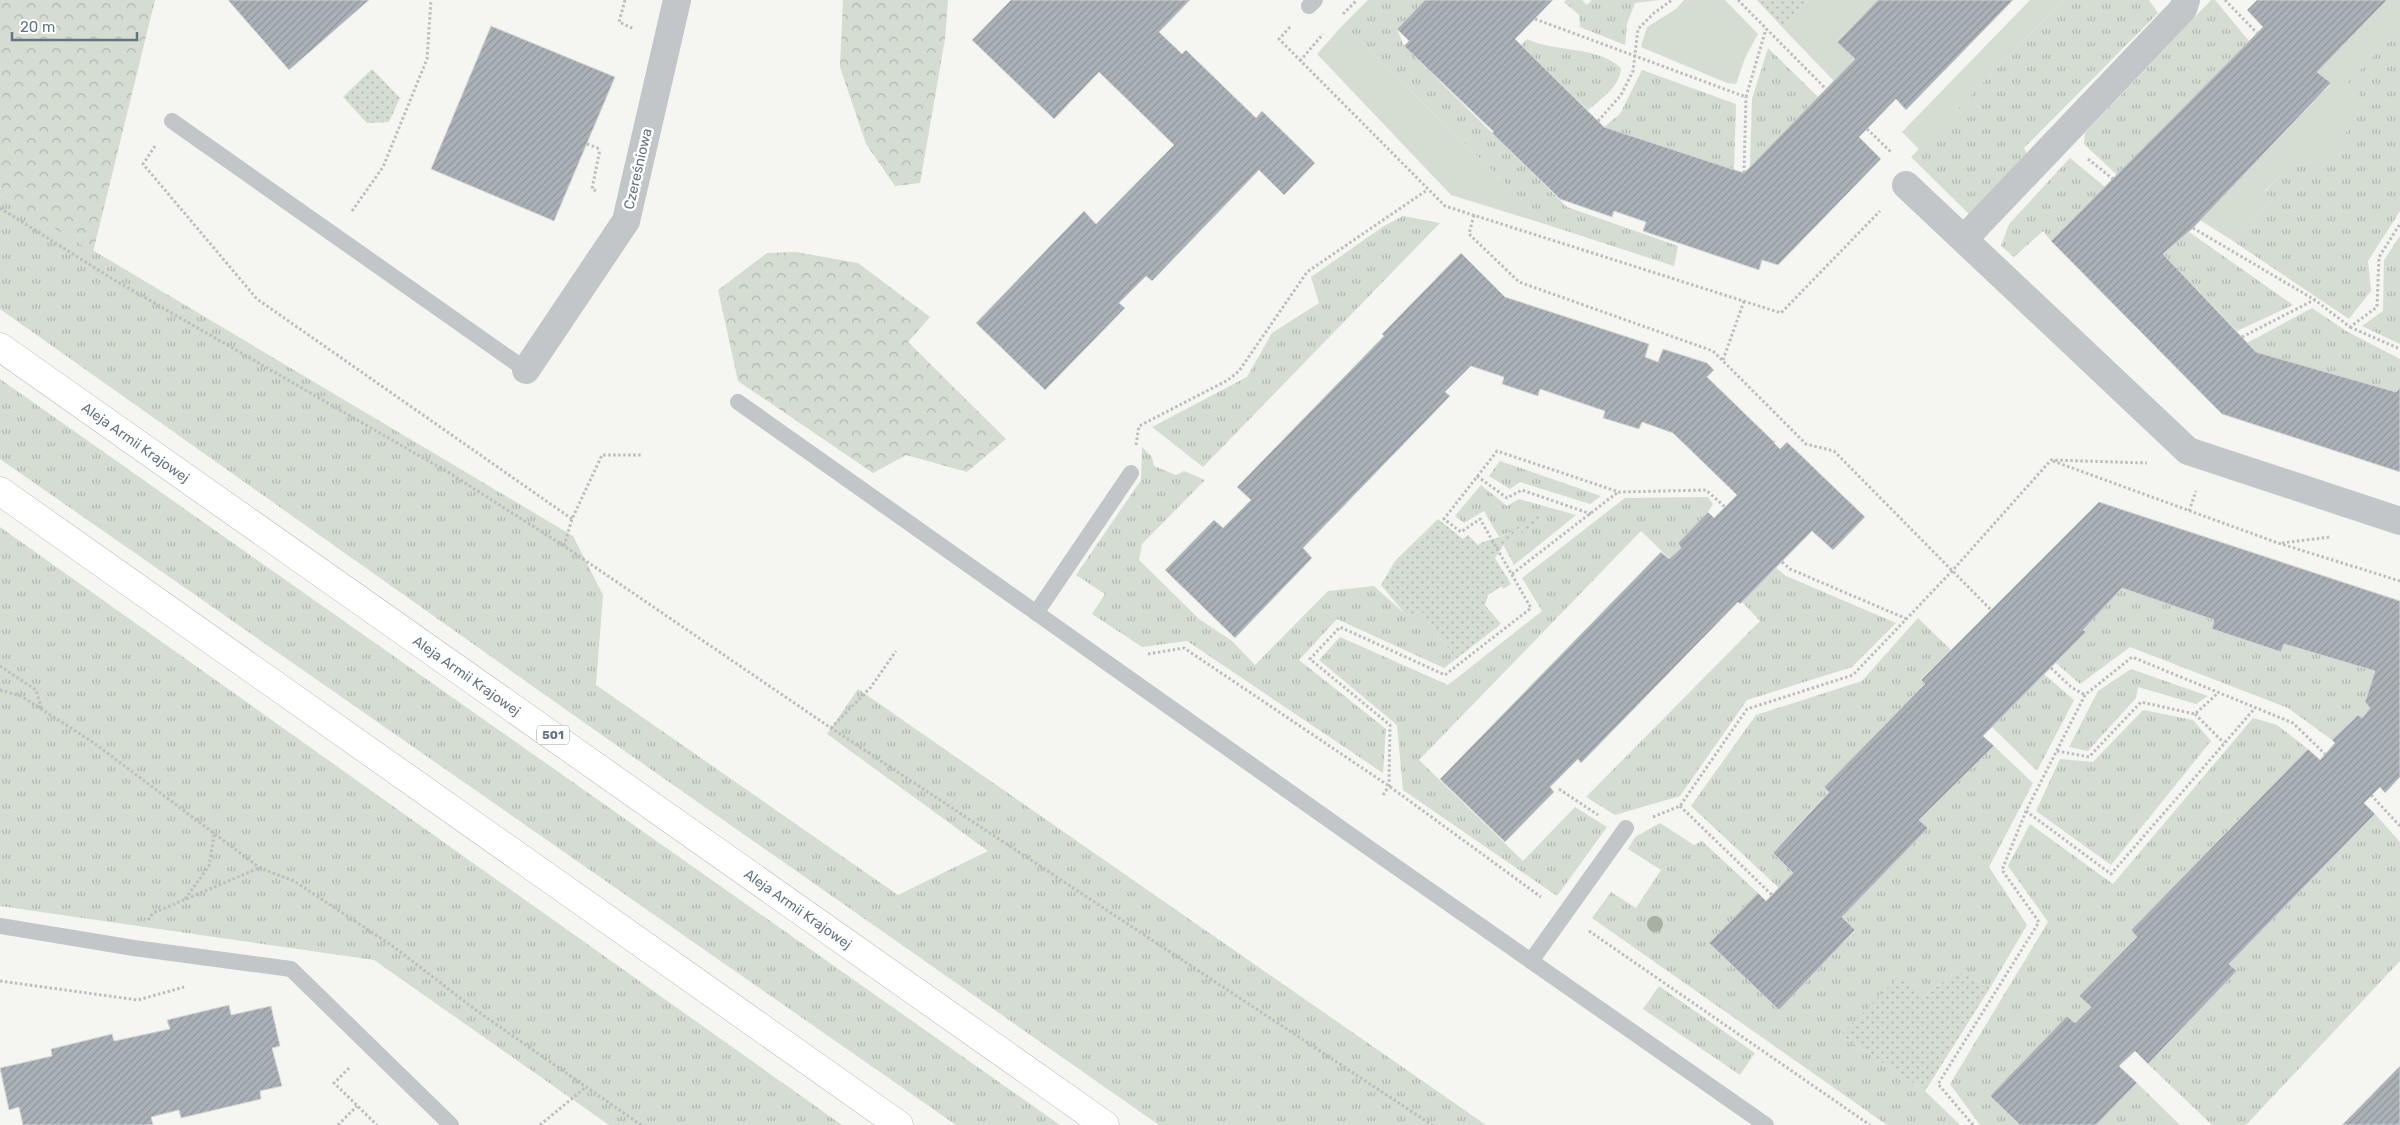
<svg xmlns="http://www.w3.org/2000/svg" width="2400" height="1125" viewBox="0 0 2400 1125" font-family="Rubik,sans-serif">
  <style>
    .grass { fill: url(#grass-tufts) }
    .forest { fill: url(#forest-crowns) }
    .park { fill: url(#park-dots) }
    .garden { fill: #d5dcd2 }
    .building { fill: url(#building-hatch); stroke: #d6d6d4 }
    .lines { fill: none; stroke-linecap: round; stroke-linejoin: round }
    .primary-casing { stroke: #b5b9bd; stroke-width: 29 }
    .path { stroke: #bcbec0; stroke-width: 3; stroke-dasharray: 2.5 2.5; stroke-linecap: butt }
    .lane { stroke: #c2c6c9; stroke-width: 16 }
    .street { stroke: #c2c6c9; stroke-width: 28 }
    .primary { stroke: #fff; stroke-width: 28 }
    .tree { fill: #a6b1a2 }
    .labels { text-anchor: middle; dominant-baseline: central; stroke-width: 5; stroke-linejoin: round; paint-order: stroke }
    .shield { fill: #fff; stroke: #929ea8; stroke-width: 1 }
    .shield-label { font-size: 12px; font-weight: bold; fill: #637483 }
    .street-label { font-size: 14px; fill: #637483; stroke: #fff }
  </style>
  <defs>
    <pattern id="grass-tufts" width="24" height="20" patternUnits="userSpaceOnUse" patternTransform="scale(1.25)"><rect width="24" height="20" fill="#d5dcd2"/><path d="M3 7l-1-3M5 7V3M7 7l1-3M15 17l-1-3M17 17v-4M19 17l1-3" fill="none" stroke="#b0b7b0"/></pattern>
    <pattern id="forest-crowns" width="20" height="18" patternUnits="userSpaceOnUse" patternTransform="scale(1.25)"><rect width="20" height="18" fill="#d5dcd2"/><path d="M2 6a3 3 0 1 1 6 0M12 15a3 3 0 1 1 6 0" fill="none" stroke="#b0b7b0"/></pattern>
    <pattern id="park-dots" width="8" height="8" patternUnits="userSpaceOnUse" patternTransform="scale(1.25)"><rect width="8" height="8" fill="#d5dcd2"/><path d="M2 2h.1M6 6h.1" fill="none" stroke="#b0b7b0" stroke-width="1.8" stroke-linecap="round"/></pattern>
    <pattern id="building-hatch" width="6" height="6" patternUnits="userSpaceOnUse" patternTransform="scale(1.25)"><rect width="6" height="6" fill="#aab2b8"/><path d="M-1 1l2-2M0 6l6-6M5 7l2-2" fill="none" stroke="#8e959b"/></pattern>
  </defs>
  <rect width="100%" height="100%" fill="#f5f5f1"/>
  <g class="grass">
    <polygon points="1368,0 1425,0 1397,29 1404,46 1567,207 1678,246 1674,266 1548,225 1343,25"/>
    <polygon points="1566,0 1582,0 1587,5 1592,0 1660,0 1635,3 1627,24 1625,45 1580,27 1579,15 1564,2"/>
    <polygon points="2063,0 2149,0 2158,13 2024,148 2029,158 1971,216 1911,157"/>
    <polygon points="2211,0 2215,0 2249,41 2117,175 2084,144 2085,133"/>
    <polygon points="2400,30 2400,211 2368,261 2371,291 2349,319 2230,239 2272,200 2265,192 2289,166 2325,164 2360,111 2347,82"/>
    <path d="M1527,39c29,14 69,6 94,29 -1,19 -20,31 -33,42l-67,-65z"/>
    <polygon points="1768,48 1818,97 1750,167 1752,99"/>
    <polygon points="1642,70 1736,104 1734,170 1604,127 1620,114"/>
    <polygon points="2070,158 2105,187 2051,241 2043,231 2014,257 2001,246 2009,224"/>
    <polygon points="0,195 573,536 603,595 596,685 898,895 988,851 827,734 858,689 1486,1125 1159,1125 589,726 0,309"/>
    <polygon points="1403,216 1440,223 1203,467 1152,427 1247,377 1272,333 1319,303 1311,277 1384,226"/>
    <polygon points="2189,232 2293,305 2237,331 2163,254"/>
    <polygon points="2400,236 2400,344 2362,326 2383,311 2384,260"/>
    <polygon points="2312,308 2346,331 2400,359 2400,388 2396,392 2256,352 2247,343"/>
    <polygon points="0,379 1060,1125 956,1125 0,459"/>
    <polygon points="1142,447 1152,457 1154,466 1176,475 1184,471 1205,480 1142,544 1139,560 1199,619 1232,641 1255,665 1328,591 1374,586 1405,614 1412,615 1421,611 1456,659 1444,668 1337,619 1299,660 1386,729 1383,773 1187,641 1142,647 1092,614 1105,594 1076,575 1141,480"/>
    <polygon points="1500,461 1601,496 1590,504 1520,482 1510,489 1489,476"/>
    <polygon points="1481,485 1507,506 1519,499 1576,515 1514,565 1504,546 1505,543 1539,523 1542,517 1499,537 1484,511 1464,523 1455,516"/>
    <polygon points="1708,497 1713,504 1708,512 1678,543 1681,548 1670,559 1641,531 1419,760 1523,861 1575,807 1607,827 1557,896 1403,790 1397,725 1319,660 1340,637 1448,685 1542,611 1522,578 1625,498"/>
    <polygon points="0,527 842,1125 609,1125 374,960 0,906"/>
    <polygon points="1776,568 1786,576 1896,623 1852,667 1747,700 1680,796 1615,815 1586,797 1760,621 1742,602"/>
    <polygon points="2122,588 2214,620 2212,629 2280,652 2284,644 2375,671 2365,702 2370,708 2362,718 2358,715 2332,740 2288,708 2130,647 2080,684 2056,663 2085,632 2083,630"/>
    <polygon points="1918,618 1951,650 1921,679 1925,684 1773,853 1793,873 1779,888 1691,806 1756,715 1862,681"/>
    <polygon points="2131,669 2208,696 2196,704 2138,687 2136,698 2088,751 2069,747 2098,691"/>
    <polygon points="2044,674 2074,700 2037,771 1992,727"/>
    <polygon points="2143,710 2193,720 2211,741 2111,865 2036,811 2060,759 2093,762"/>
    <polygon points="2253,718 2277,725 2308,749 2131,930 2137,937 2079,996 2091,1007 2075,1023 2067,1016 1991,1096 2020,1125 1980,1125 1950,1084 2048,922 2008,866 2030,824 2113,884"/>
    <polygon points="1994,746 2033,783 1989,867 2027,925 1990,988 1958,971 1925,995 1841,1035 1925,1091 1960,1125 1887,1125 1592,918 1611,892 1636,908 1661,870 1628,849 1635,837 1660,823 1694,845 1702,841 1758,893 1709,943 1779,1009 1855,931 1842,917 1928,828 1919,820"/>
    <polygon points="2375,814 2400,842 2400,961 2246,1125 2212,1125 2148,1064 2236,971 2229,964"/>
    <polygon points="1659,986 1755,1053 1740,1075 1643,1009"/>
    <polygon points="2137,1083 2180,1125 2096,1125"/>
  </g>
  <g class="forest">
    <polygon points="0,0 155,0 93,252 0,195"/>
    <polygon points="843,0 948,0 945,39 920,183 895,186 866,144 840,67"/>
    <polygon points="796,252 858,263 930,317 908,342 1006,439 967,472 906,455 873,473 738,381 718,290 767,253"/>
  </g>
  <g class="park">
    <polygon points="1757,0 1808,0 1782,27"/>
    <polygon points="372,69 400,98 389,122 367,123 343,97"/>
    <path d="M1542,516l-3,7 -34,20 -10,15 16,26 -8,5 -1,-3 -14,9 -3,10 16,19 -45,35 -35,-48 -9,4 -7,-1 -24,-29 14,-24 43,-42 25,20 5,-4 10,10c7,-5 14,-5 22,-8 15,-5 26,-20 42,-21z"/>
    <polygon points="1958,971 1990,988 1925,1091 1841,1035 1897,978 1925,995"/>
  </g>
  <g class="garden">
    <polygon points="1684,0 1725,0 1758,34 1745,58 1736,84 1727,83 1641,47 1647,27 1676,9"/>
    <polygon points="1808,0 1878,0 1837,41 1855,59 1834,81 1782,27"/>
    <polygon points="2030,0 2063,0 1919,149 1902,132"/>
    <polygon points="2387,0 2400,0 2400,30 2348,82 2359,94 2360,111 2325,165 2290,166 2265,191 2272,200 2230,239 2200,220 2331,84 2317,72"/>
    <polygon points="1343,25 1548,225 1451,195 1317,54"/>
  </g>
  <g class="building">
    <polygon points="228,0 369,0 289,70"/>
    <polygon points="1011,0 1190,0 1159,32 1182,54 1186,50 1256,118 1262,111 1315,163 1284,195 1259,170 1152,281 1146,276 1119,303 1125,308 1045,390 976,323 1084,211 1096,224 1174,145 1099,72 1054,119 972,40"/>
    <polygon points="1425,0 1553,0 1515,39 1604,127 1744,173 1855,59 1837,42 1878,0 2013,0 1906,110 1896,99 1859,137 1881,159 1778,265 1762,260 1759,270 1643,231 1646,222 1614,211 1612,217 1560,199 1492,133 1494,132 1404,46 1409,41 1397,29"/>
    <polygon points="2257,0 2387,0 2317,72 2331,83 2193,228 2163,254 2256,352 2396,392 2400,388 2400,472 2222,414 2051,241 2263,27 2247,10"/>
    <polygon points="491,26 615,77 554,221 431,169"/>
    <polygon points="1461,253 1505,297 1649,344 1645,357 1658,362 1663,349 1707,363 1714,370 1707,377 1773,441 1775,441 1774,443 1780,449 1787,442 1865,517 1833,550 1812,531 1740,604 1738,602 1581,763 1578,759 1550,787 1554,792 1505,842 1440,779 1661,552 1669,559 1681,548 1678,543 1708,512 1714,518 1737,495 1673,433 1642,422 1639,429 1603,418 1605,411 1540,389 1538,396 1502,384 1504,377 1471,366 1445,392 1450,396 1303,548 1312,558 1235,638 1165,570 1214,520 1223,528 1251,500 1237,487 1384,336 1382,334"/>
    <polygon points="2099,502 2400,601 2400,777 2385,793 2380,787 2364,803 2375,814 2229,964 2237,971 2148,1064 2135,1051 2119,1066 2137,1083 2096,1125 2020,1125 1990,1096 2067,1016 2075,1023 2091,1007 2079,996 2137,937 2131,930 2308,749 2320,760 2335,743 2332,740 2358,715 2362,718 2370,708 2365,702 2375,671 2284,644 2281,652 2212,629 2214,620 2122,588 2083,630 2086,632 1983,736 1994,746 1919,820 1928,828 1842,917 1855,930 1779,1010 1709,943 1758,893 1766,901 1793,873 1773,853 1829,792 1824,787 1925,684 1921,680"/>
    <polygon points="229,1005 231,1015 271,1006 280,1046 272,1048 282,1086 260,1091 261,1099 181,1118 179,1110 151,1117 153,1124 149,1125 23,1125 19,1107 9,1110 0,1068 52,1056 51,1049 112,1034 114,1041 170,1029 167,1020"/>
    <polygon points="2400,1066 2400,1125 2342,1125"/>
  </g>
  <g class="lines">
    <g class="primary-casing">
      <g id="primary">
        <path id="s1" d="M0,347l1105,778"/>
        <polyline points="0,491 899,1125"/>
      </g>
    </g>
    <g class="path">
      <polyline points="625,0 619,22 634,29"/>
      <polyline points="1738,0 1826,89"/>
      <polyline points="2225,0 2257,33"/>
      <polyline points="1343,14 1357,0"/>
      <polyline points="1535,19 1746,97 1766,29"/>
      <polyline points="1290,27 1279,39 1445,206 1781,313 1880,211"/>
      <polyline points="1300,61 1323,34"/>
      <polyline points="1598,121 1621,95 1633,71 1638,29 1654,13 1672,0"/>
      <polyline points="1867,129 1892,153"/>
      <polyline points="587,144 600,149"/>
      <polyline points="155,146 143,164 257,299 572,519"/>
      <polyline points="2088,159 2113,179"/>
      <polyline points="1744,173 1746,97"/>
      <polyline points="596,191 592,189 600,149"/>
      <polyline points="0,208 111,278 451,474 564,546 831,728 1432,1125"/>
      <polyline points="352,211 383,167 427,59 431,0"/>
      <polyline points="1474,215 1469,234 1519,282 1713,351 1806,444 1834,451 1991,610"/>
      <polyline points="2193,228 2315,300 2350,327 2377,307 2379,257 2400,224"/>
      <polyline points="2350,327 2400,349"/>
      <polyline points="2242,337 2314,300"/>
      <polyline points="1723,360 1744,301"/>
      <polyline points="1136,445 1139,426 1228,380 1239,371 1307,272 1427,190"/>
      <polyline points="2053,461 2278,543 2400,581"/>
      <polyline points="1477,476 1507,498 1522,490 1591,514"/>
      <polyline points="2189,511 2196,491"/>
      <polyline points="2282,543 2330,537"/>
      <polyline points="564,546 572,519 602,455 642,455"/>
      <polyline points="1782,562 1790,569 1907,619"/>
      <polyline points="1512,574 1618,492"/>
      <polyline points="1148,654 1184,648 1389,786 1541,897"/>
      <polyline points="0,666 36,690 42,710"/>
      <polyline points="2051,668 2071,687 2085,695"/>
      <polyline points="0,690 21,696 94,743 260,868 294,881 394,947 477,1011 641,1125"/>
      <polyline points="2195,714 2224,743"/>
      <polyline points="831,728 871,687 896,651"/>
      <polyline points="2057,751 2089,757 2141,702 2195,714 2218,693"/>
      <polyline points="1559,789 1598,815"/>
      <polyline points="1383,795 1389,786 1390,725 1310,659 1340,627 1445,675 1531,608 1480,519 1461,532 1444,519 1497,451 1619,492 1706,490 1725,507"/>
      <polyline points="2371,795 2400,826"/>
      <polyline points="1680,806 1772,895"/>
      <polyline points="2026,811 2111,874 2255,708"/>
      <polyline points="1653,817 1680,806 1747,709 1853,675 1952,571 2051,460 2147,463"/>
      <polyline points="185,899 209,866 214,835"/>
      <polyline points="148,920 153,913 259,868"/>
      <polyline points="1589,931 1870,1125"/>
      <polyline points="0,981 138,1000 184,987"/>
      <polyline points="349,1068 334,1083 377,1125"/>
      <polyline points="338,1125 357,1106"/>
      <polyline points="540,1125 586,1087"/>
      <polyline points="1973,1125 1938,1084 2039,922 2002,870 2026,811 2085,695 2132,657 2293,723 2325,754"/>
    </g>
    <g class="lane">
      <polyline points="1309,6 1315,0"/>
      <polyline points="172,121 526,370"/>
      <polyline points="738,402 1359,841 1766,1125"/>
      <polyline points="1036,613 1131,473"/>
      <polyline points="0,926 134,948 291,969 451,1125"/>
      <polyline points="1531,961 1626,828"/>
    </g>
    <g class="street">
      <polyline points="1906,185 2188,451 2400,521"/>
      <polyline points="1964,239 2183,9 2186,0"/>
      <polyline points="526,370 626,221 677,0"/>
    </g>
    <use href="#primary" class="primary"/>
  </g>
  <circle class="tree" cx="1655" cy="924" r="8"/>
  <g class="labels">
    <rect class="shield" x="537" y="725.5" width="32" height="19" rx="4"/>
    <g class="shield-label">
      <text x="553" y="735">501</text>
    </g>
    <g class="street-label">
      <text transform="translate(638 169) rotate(-77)">Czereśniowa</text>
      <text stroke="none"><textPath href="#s1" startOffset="166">Aleja Armii Krajowej</textPath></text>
      <text stroke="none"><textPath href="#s1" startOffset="571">Aleja Armii Krajowej</textPath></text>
      <text stroke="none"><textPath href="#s1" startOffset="976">Aleja Armii Krajowej</textPath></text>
    </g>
  </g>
  <path d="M12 32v8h125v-8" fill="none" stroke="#637483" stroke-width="2.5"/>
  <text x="20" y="32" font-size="15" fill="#637483" stroke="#ffffff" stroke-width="4" paint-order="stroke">20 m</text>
</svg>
